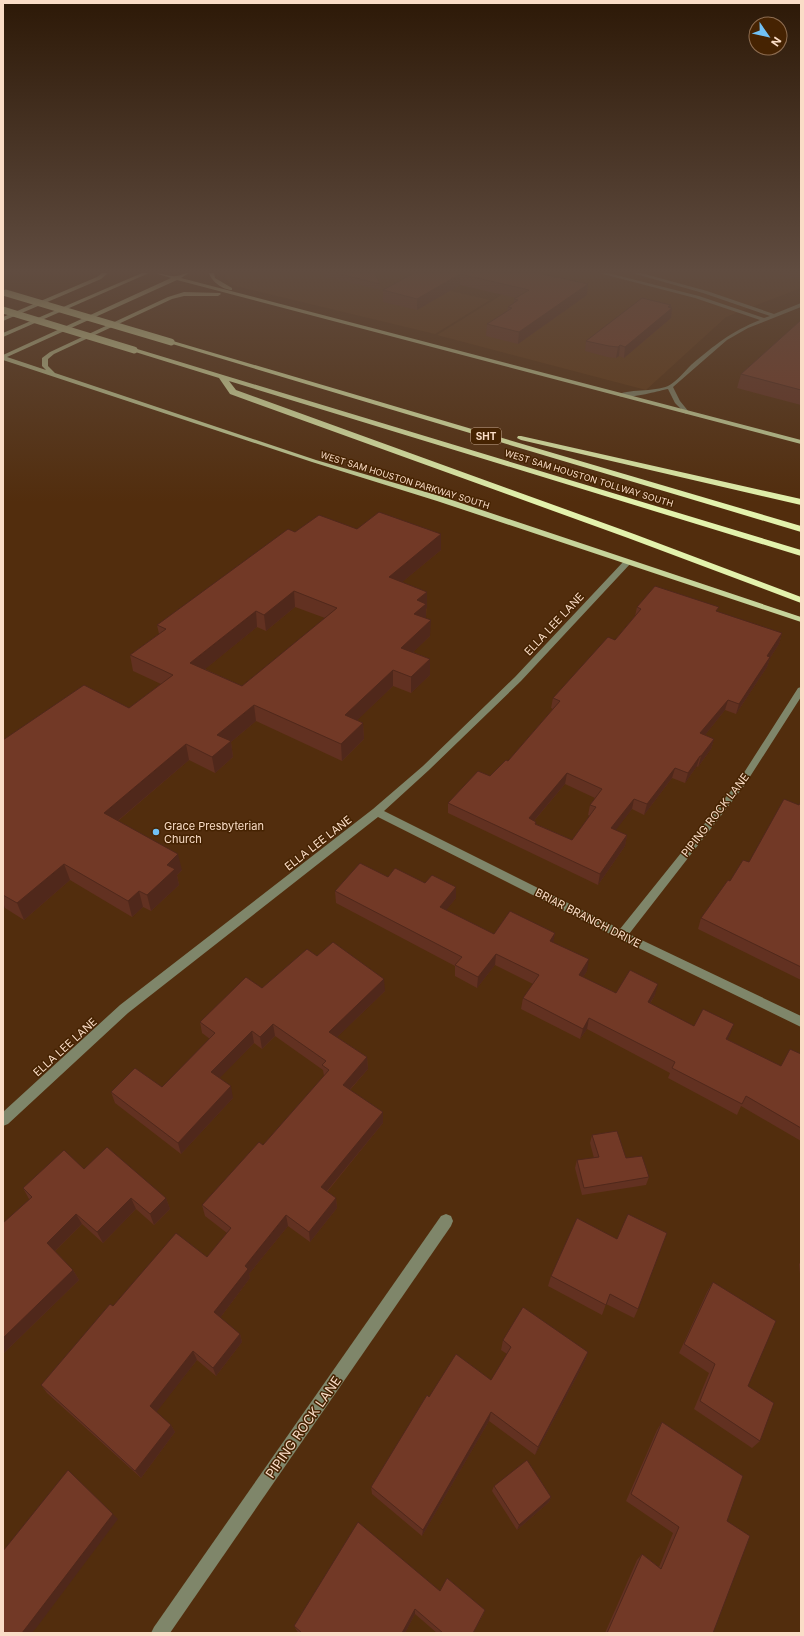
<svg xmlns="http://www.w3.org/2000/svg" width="804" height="1636" viewBox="0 0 804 1636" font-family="Inter,sans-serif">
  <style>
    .built { fill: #5f3611 }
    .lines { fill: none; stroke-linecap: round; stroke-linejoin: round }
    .minor { fill: #7f866a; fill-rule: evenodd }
    .major { fill: #c6d39a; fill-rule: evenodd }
    .highway { fill: #e3f2ad; fill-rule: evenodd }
    .highway-bridge { stroke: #e3f2ad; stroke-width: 7 }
    .wall { fill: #623121; fill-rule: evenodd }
    .shaded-wall { fill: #50281b }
    .building { fill: #723926; stroke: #50281b; fill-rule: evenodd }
    .poi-dot { fill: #71c1f5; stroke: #462302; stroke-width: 1.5 }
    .labels { text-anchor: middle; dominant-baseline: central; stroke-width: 3; stroke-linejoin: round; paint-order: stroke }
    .far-street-label { font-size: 9px; fill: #faddc7; stroke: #462302 }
    .shield { fill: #462302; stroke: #c4a58c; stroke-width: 1 }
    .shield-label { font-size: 10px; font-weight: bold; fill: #faddc7 }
    .street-label { font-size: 11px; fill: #faddc7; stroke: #462302 }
    .poi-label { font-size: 11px; fill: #faddc7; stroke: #462302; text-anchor: start }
    .near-street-label { font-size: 13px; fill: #faddc7; stroke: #462302 }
  </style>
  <rect width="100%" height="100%" fill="#522d0d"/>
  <g class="built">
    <polygon points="224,273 412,273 402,280 490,300 435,334 235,286 226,280"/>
    <polygon points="537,273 801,273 801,288 726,317 646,390 437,335"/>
  </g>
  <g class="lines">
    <g class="minor">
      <path d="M599,273h9l91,23 65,22 6,-2 -67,-23 -71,-20h9l66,18 67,23 27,-11v4l-53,21 -21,12 -54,47 7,14 9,11 -3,2 -11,-11 -7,-14c-11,2 -43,12 -51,6 9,-6 38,-3 51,-9 8,-4 16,-14 23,-21 24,-20 39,-33 69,-45l-65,-22z"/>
      <polygon points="624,561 627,561 631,563 521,681 429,770 384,811 620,929 738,782 798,688 801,687 801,697 744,786 629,934 801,1016 801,1027 618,938 378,817 128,1013 8,1124 3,1126 3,1112 120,1005 373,809 423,766 515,677"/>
      <polygon points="446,1214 451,1216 453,1221 451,1226 170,1633 151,1633 154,1627 441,1216"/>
    </g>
    <g class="major">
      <polygon points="102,273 108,273 101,279 3,321 3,317 97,277"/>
      <polygon points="142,273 149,273 3,337 3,333"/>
      <path d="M155,273c6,0 16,4 21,3 5,0 7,-3 13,-3l-8,5 620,162v4l-624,-164 -170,77 39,13 -4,-4v-8l8,-6 118,-55 16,-5 36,1 1,1 -3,2h-34l-12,3 -118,55 -6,5v7l7,7 261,87 127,37 358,120v5l-364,-121 -125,-39 -309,-102v-5l168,-77z"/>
      <path d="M209,273h5l1,5 17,10v2c-9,0 -21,-9 -23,-17z"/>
    </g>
    <g class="highway">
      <polygon points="169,341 173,341 801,526 801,532 169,343"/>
      <polygon points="134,348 801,550 801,556 229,381 236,390 634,534 801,597 801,603 628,538 230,394 219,378 132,351 132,349"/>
      <polygon points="518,436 521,436 801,499 801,505 521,440 517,438"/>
    </g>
    <g class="highway-bridge">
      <polyline points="6,293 171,342"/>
      <polyline points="3,310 134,350"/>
    </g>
  </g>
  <g class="wall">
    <polygon points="324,273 375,273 380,284 380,290 324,276"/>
    <polygon points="414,273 538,273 588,284 587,295 518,344 486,336 487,324 507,311 508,307 514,303 514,299 516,298 460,285 417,310 383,302 383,290"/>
    <polygon points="779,273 801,273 801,278 778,275"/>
    <polygon points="671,305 671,308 672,308 671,318 624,358 619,356 616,358 607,357 585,351 586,341"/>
    <polygon points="801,320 801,405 737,388 741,374"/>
    <path d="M357,529l84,5v16l-39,32 25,10 -1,26 4,18 -17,16 17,7v16l-19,18 -18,-7 -36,34 6,3 1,16 -22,22 -86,-40 -25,21 2,15 -18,16 -26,-13 -71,61 64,49 -5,5 2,10 -28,26 -8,-4 -11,10 -62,-37 -46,40 -19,-12 -2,1v-169l126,-32 32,-24 -28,-13 -3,-16 29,-21 -2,-9 138,-93zM295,607l30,11 -83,68 -37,-17 52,-42 9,4z"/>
    <path d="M637,607l81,5 64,21 -3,11 -9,14 -3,9 -31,47 -11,-4 -20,25 9,4 -3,10 -13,18 -1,-1 -12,17 -13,-5 -28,37 -12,-6 -17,21 12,5 -2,11 -27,39 -150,-72v-10l42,-27 18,-15 45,-52 -2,-1 2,-10 62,-58 20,-24zM565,784l30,14 -5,7 -2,10 2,1 -18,24 -36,-16v-2l-2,-1z"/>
    <polygon points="801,801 801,980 698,929 701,918 730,881 749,862 799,805"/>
    <polygon points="388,877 425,883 456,887 456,898 446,910 494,934 555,933 553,943 587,971 583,977 616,993 655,995 650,1004 694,1026 730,1035 727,1039 781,1066 801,1054 801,1141 741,1106 737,1115 668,1078 670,1073 587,1029 580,1039 521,1009 523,998 533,984 495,965 477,988 455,976 455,966 336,903 335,891"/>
    <polygon points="317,956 385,991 337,1037 367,1057 368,1069 350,1090 383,1123 327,1192 336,1198 337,1208 310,1242 288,1226 249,1274 250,1278 220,1318 240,1334 242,1342 216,1376 197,1360 156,1412 171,1425 175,1432 141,1478 47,1393 41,1385 113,1306 207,1257 227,1233 205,1216 202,1205 263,1145 324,1076 323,1070 275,1036 262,1049 254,1043 219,1078 233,1098 181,1154 115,1103 111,1092 162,1087 210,1039 202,1033 200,1022 262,988"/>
    <polygon points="592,1135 626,1158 649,1177 646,1185 582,1195 575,1168 577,1160 594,1158 590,1143"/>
    <polygon points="84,1169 166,1198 170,1209 154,1225 136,1209 103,1243 82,1224 55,1251 73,1270 79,1280 3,1354 29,1199 23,1188"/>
    <polygon points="577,1218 638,1309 634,1318 606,1304 602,1315 548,1286 551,1276"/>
    <polygon points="801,1262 801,1285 799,1264"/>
    <polygon points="713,1282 748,1386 760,1441 752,1448 694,1409 709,1373 679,1353 707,1292"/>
    <polygon points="503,1340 588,1352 585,1361 535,1455 489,1421 422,1536 372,1494 371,1487 429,1397 491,1380 507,1354 501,1350"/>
    <polygon points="662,1422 727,1521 713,1633 605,1633 637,1560 642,1554 659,1567 673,1533 626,1501 657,1430"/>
    <polygon points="494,1486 551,1497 549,1502 517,1530 492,1491"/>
    <polygon points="440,1591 485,1610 483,1615 473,1633 437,1633 415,1614 405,1633 299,1633 297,1631 294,1626"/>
  </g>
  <g class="shaded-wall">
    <polygon points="460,274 460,285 417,310 417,299"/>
    <polygon points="588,284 587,295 518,344 519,332"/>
    <polygon points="671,305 670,310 672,308 671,318 624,358 625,347"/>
    <polygon points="620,345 619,356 616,358 618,347"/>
    <polygon points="441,534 441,550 389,593 389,577"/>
    <polygon points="294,591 295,607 266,631 264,615"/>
    <polygon points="427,592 427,608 426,609 426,620 414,614 417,600"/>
    <polygon points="256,611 257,627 193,679 190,663"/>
    <polygon points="431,620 430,636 401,664 401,648"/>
    <polygon points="782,633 779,644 770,658 767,667 736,714 739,704 767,656"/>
    <polygon points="430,659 430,675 411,693 411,677"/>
    <polygon points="393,670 393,686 346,731 345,715"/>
    <polygon points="728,700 725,710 698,744 700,733"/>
    <polygon points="254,705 256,721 231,742 233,757 215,773 212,757 217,735"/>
    <polygon points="363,723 364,739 342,761 341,744"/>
    <polygon points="714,739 711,749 698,767 701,756"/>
    <polygon points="186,744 189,760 108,829 104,813"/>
    <polygon points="700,756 697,766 685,783 688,773"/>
    <polygon points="675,768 672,778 644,815 647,804"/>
    <polygon points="567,773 565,784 527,829 529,818"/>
    <polygon points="634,799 632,809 609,839 611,828"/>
    <polygon points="627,835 625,846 598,885 600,874"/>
    <polygon points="178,854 182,870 177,875 179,885 151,911 147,895 167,865"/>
    <polygon points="64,864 70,880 24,920 17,903"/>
    <polygon points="456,887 456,898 440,918 440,907"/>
    <polygon points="139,891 143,907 132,917 128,901"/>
    <polygon points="3,903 5,908 3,909"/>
    <polygon points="555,933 553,944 550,941"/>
    <polygon points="496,954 495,965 477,988 478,977"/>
    <polygon points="589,959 587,971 577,986 579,975"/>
    <polygon points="384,979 385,991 330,1044 329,1032"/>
    <polygon points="658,984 655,995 644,1013 648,1002"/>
    <polygon points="589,1018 587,1029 580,1039 583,1029"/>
    <polygon points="273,1024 275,1036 262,1049 260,1037"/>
    <polygon points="734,1024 730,1035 722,1049 726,1039"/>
    <polygon points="252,1031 254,1043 214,1084 211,1072"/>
    <polygon points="367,1057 368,1069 344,1096 343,1085"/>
    <polygon points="231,1086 233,1098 181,1154 178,1143"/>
    <polygon points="383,1112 383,1123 322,1197 321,1187"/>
    <polygon points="131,1198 136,1209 103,1243 97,1232"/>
    <polygon points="166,1198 170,1209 154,1225 150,1214"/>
    <polygon points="336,1198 337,1208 310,1242 309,1232"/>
    <polygon points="76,1214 82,1224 53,1253 47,1243"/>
    <polygon points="286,1215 288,1226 249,1274 250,1278 217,1322 214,1312 245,1266"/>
    <polygon points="73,1270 79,1280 3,1354 3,1338"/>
    <polygon points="240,1334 242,1342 216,1376 213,1368"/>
    <polygon points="193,1351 197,1360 155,1414 150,1406"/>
    <polygon points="588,1352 585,1361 535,1455 538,1447"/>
    <polygon points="491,1412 489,1421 422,1536 423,1530"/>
    <polygon points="171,1425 175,1432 141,1478 135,1471"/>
    <polygon points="551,1497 549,1502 517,1530 519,1525"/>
    <polygon points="113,1514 118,1519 37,1627 32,1633 22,1633"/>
    <polygon points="415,1609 415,1614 405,1633 402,1633"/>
  </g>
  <g class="building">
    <polygon points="336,273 375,273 380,284"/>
    <polygon points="414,273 538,273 588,284 519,332 487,324 512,308 508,307 518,300 514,299 529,290 460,274 417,299 383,290"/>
    <polygon points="642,298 671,305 668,307 672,308 625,347 620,345 618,347 609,346 586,341"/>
    <polygon points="801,320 801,390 741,374"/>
    <path d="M379,512l62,22 -52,43 38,15 -10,8 9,4 -12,10 17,6 -30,28 29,11 -19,18 -18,-7 -48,45 18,8 -22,21 -87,-39 -37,30 14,6 -19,16 -26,-13 -82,69 74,41 -11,11 8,4 -28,26 -8,-4 -11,10 -64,-37 -47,39 -14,-8v-155l81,-55 45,23 44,-33 -43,-20 36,-26 -9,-4 131,-96 7,3 24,-17 38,14zM294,591l43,17 -95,78 -52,-23 66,-52 8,4z"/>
    <path d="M655,586l64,21 -3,4 66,22 -15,23 3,1 -31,47 -11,-4 -28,33 14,6 -13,17h-1l-12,17 -13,-5 -28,36 -13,-5 -23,29 16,7 -27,39 -152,-71 30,-32 12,5 16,-16 2,1 52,-60 -7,-3 55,-61 7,3 26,-31 -4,-2zM567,773l35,16 -12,16 6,2 -24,33 -37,-16 1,-2 -7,-4z"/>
    <polygon points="784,799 799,805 801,801 801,967 701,918 728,880 730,881 743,860 749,862"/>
    <polygon points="360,863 388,877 395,868 425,883 432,875 456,887 440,907 494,934 510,911 555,933 550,941 589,959 579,975 616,993 630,970 658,984 648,1002 694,1026 703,1009 734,1024 726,1039 781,1066 790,1049 801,1054 801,1128 746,1096 742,1104 672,1068 675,1062 589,1018 583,1029 523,998 539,975 496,954 478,977 455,965 462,957 335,891"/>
    <polygon points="333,942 384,979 329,1032 367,1057 343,1085 383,1112 321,1187 336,1198 309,1232 286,1215 245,1266 248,1269 214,1312 240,1334 213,1368 193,1351 150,1406 171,1425 135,1471 41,1385 110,1304 113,1306 176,1233 207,1257 231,1228 202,1205 259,1142 263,1145 329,1070 322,1065 326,1061 273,1024 260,1037 252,1031 211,1072 231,1086 178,1143 111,1092 135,1068 162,1087 215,1033 200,1022 246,977 262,988 307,949 317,956"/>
    <polygon points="617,1131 626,1158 642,1156 649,1177 584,1188 577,1160 599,1157 592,1135"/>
    <polygon points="107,1147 166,1198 150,1214 131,1198 97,1232 76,1214 47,1243 73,1270 3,1338 3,1223 32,1197 23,1188 64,1150 84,1169"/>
    <polygon points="628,1214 667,1233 638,1309 610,1294 606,1305 551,1276 577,1218 617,1239"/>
    <polygon points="713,1282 776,1321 748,1386 774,1403 760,1441 700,1401 715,1364 684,1344"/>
    <polygon points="523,1307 588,1352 538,1447 491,1412 423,1530 371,1487 427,1395 429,1397 456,1354 491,1380 511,1347 503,1340"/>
    <polygon points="662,1422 743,1476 727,1521 750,1536 713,1633 607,1633 642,1554 661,1569 679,1527 631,1494"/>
    <polygon points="527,1460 551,1497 519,1525 494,1486"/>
    <polygon points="68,1470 113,1514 22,1633 3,1633 3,1551"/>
    <polygon points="358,1522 440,1591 447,1578 485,1610 473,1633 443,1633 415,1609 402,1633 302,1633 294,1626"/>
  </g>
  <linearGradient id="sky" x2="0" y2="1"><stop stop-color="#2d1907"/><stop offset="0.54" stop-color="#604c40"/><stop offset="1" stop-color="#604c40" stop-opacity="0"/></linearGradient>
  <rect width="804" height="502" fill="url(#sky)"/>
  <circle class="poi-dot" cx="156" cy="832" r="4"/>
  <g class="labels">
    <g class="far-street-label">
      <text transform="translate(589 478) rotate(17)">WEST SAM HOUSTON TOLLWAY SOUTH</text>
      <text transform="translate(405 480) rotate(17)">WEST SAM HOUSTON PARKWAY SOUTH</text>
    </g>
    <rect class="shield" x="471" y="428" width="30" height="16" rx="3"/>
    <g class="shield-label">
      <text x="486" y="436">SHT</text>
    </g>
    <g class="street-label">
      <text transform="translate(554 624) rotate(-47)">ELLA LEE LANE</text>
      <text transform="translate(715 815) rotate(-52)">PIPING ROCK LANE</text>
      <text transform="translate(318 843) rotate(-38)">ELLA LEE LANE</text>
      <text transform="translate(588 918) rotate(27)">BRIAR BRANCH DRIVE</text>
      <text transform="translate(65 1047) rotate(-42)">ELLA LEE LANE</text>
    </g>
    <g class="poi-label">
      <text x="164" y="826">Grace Presbyterian<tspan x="164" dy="13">Church</tspan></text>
    </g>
    <g class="near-street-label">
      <text transform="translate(303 1427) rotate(-55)">PIPING ROCK LANE</text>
    </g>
  </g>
  <rect width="804" height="1636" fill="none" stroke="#faddc7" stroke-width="8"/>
  <g transform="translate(768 36) rotate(124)"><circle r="19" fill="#462302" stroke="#8e6d51"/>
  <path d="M0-3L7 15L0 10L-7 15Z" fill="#71c1f5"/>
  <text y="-6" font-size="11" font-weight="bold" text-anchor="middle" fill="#faddc7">N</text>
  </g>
</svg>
